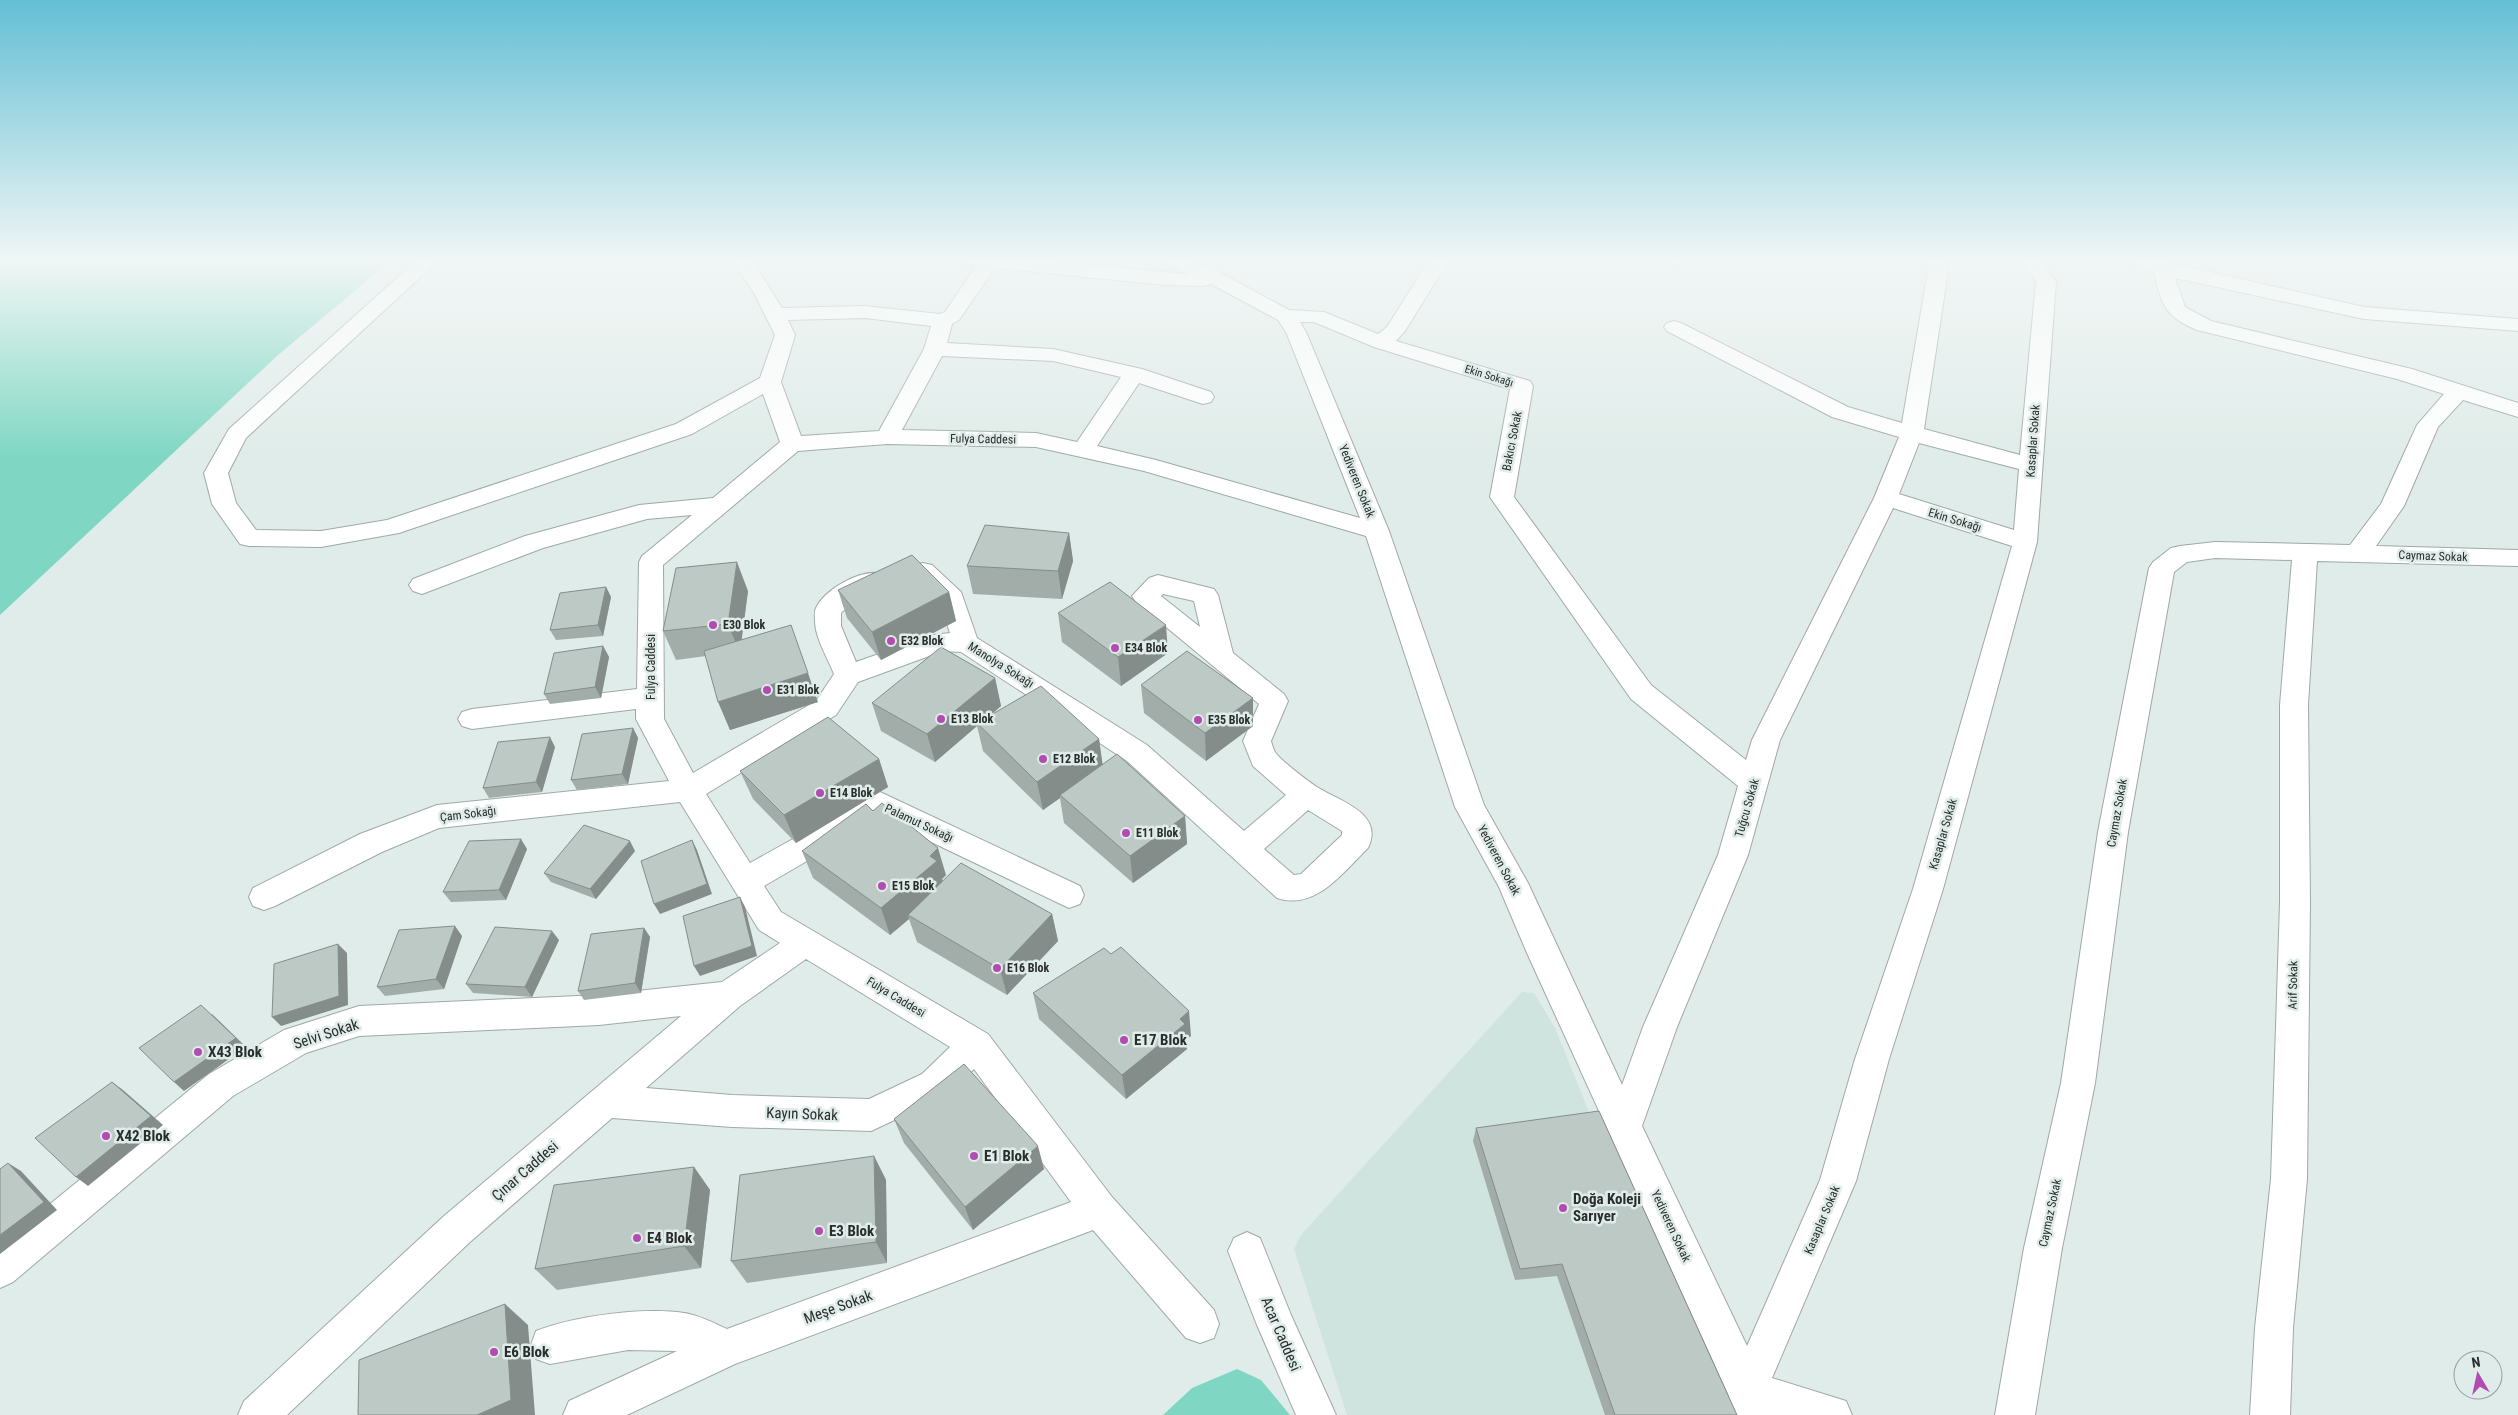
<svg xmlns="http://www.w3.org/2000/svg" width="2518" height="1415" viewBox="0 0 2518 1415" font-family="'Roboto Condensed',sans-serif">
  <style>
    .built { fill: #cfe4de }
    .green { fill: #7fd7c3 }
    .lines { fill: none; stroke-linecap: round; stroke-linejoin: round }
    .minor-casing { stroke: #9ea9a6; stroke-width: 2 }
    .minor { fill: #fff; fill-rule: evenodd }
    .wall { fill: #a2ada9 }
    .shaded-wall { fill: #848d8a }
    .building { fill: #bcc9c5; stroke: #848d8a }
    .poi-dot { fill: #b14cb1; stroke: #e0ece9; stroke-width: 2 }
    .labels { text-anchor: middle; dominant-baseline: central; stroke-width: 5; stroke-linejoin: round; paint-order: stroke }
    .far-street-label { font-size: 11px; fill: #292d2c; stroke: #e0ece9 }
    .street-label { font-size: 12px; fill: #292d2c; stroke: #e0ece9 }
    .poi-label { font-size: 12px; font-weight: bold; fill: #292d2c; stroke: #e0ece9; text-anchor: start }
    .near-street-label { font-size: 15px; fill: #292d2c; stroke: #e0ece9 }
    .near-poi-label { font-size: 15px; font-weight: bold; fill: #292d2c; stroke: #e0ece9; text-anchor: start }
  </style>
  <rect width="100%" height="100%" fill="#e0ece9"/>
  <polygon class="built" points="1522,992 1534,993 1555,1028 1594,1124 1724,1415 1347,1415 1294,1249 1301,1235"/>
  <g class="green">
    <polygon points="0,260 392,260 278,355 0,615"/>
    <polygon points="1237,1369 1261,1380 1290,1415 1163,1415 1192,1388"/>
  </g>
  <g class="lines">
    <g class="minor-casing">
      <g id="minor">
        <path d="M417,260h22l-193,178 -18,35 8,30 20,27 65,1 66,-11 289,-96 84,-46 15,-43 -21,-42 -22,-33h20l30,48 83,-2 75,8 5,-2 31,-46 -12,-2 -3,-4h74l153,14 -22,-10 -3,-4h27l38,17 61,33 35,2 54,22 9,-7 42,-67h20l-44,71 -9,10 134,40 3,5 -19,111 137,188 95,75 6,-20 122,-242 25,-61 -67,-20 -165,-86 -3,-4 3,-4 7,-2 7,2 167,84 54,16 26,-152 -5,-11h20l5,11 -24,158 96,26 16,-174 -16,-21h20l16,21 -19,261 -94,347 -54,170 -33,122 -84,197 74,23 6,14h-117l-7,-21 -201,-441 -28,-66 -44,-80 -89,-271 -222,-65 -108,-24 -149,-3 -89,7 -135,114 1,154 29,54 123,-72 18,-27c-6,-15 -18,-35 -19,-51 0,-5 -1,-11 1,-15 9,-19 46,-40 66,-34l4,6 -4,6 -22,9 -19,18v13l15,36 77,-27 17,-2 -10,-31 -30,-31 4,-6 9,-2 9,2 29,27 16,46 170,107 97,86 42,-36 -33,-29 -10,-25 16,-37 -123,-102 -4,-6 17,-18 9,-3 56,14 4,6 15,58 51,41 4,7 -17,40c1,3 2,8 4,11 5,8 34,30 42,35 22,14 68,26 51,61 -25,24 -52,63 -91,50l-150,-137 -166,-109 -18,-1 -85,31 -22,33 -130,79 44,69 120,-67 10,-4 200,94 4,9 -4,9 -11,4 -188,-90 -117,68 17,26 207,122 124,163 102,113 5,14 -5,14 -14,5 -14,-5 -93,-108 -358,134 -108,51h-64l6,-14 108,-50 -49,-1 -78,14 -14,-5 -5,-14 5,-14c38,-15 107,-24 148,-18 14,2 30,10 43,16l344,-127 -97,-133 -28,27 -75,35 -139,-4 -120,-9 -142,124 -183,173h-49l6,-14 200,-185 237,-200 -82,9 -240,11 -53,17 -73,43 -220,186 -13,6v-43l209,-171 75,-44 75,-24 240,-11 123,-13 58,-39 -21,-13 -79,-128 -241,26 -57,24 -107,54 -11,4 -11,-4 -4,-9 4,-9 107,-54 77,-29 232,-24 -33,-62v-10l-164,20 -10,-3 -4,-7 4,-7 10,-3 165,-20 2,-127 3,-6 50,-41 -45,4 -104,29 -121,46 -9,-3 -4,-6 4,-6 112,-43 114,-31 74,-7 67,-56 -17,-48 -71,40 -293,99 -78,14 -72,-1 -9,-2 -28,-40 -8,-31 25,-44zM995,268l170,17 39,1 7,-2 67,36 8,12 74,186 -204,-58 -59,-14 42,-63 64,21 8,-2 3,-5 -3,-5 -69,-23 -89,-20 -106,-6 5,-19 7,-4zM865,318l66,8 -7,23 -45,82 -78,5 -20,-54 14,-47 -7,-15zM1300,322h14l60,25 136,42 -20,108 141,202 107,87 -20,69 -75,172 -21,58 -94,-202 -44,-78 -95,-274 -83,-199zM942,356l111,5 68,16 -44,65 -41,-9 -134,-3zM1919,443l100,26 -5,61 -115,-36zM1893,508l119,38 -99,343 -58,170 -35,121 -73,166 -105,-220 35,-99 71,-172 32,-115zM1163,594l31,7 6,26 -39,-31zM1308,810l34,21v4l-41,39 -7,1 -30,-26zM806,959l144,88 -28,27 -53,25 -137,-4 -86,-7 94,-82z"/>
        <polygon points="1667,260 1687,260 1687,261 1684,265 1670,265"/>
        <path d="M2127,260h30l207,47 154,12v12l-154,-12 -189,-41 10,29 26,14 201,48 106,34v14l-55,-17 -25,27 -34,79 -28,40 142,4v16l-201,-5 -9,144 2,198 -3,276 -14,149 -3,87h-40l5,-87 16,-149 9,-276v-198l12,-145 -77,-2 -28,4 -13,10 -46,260 -33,251 -33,165 -27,167h-40l29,-167 37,-165 37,-251 51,-264 4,-6 18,-14 9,-2 35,-4 135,3 31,-41 36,-79 27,-31 -47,-15 -200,-49c-32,-13 -36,-26 -43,-58l-24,-8z"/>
        <polygon points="1247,1232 1260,1238 1291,1315 1336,1415 1296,1415 1257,1325 1228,1251 1234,1238"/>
      </g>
    </g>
    <use href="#minor" class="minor"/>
  </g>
  <g class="wall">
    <polygon points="1069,533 1073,561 1062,599 973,594 967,566"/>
    <polygon points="606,587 611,597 603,636 556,640 550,630"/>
    <polygon points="838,590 949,592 956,621 881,660 847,618"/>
    <polygon points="748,591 741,640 818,702 730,730 706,656 676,660 663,631"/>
    <polygon points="1058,613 1168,653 1121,686 1062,642"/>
    <polygon points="603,646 609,657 601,698 550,704 544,694"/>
    <polygon points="995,678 1001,706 992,714 1099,739 1102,764 1185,816 1187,844 1133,883 1064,823 1060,798 1043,810 983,751 977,726 935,762 881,731 872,703"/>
    <polygon points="1141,685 1253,698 1253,726 1206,761 1144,713"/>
    <polygon points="633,728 638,738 628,784 577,790 571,780"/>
    <polygon points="555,747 542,792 489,798 483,788"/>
    <polygon points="879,759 888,787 796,843 753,799 740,771"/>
    <polygon points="527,849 506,900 451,902 443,892"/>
    <polygon points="635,851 596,899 551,882 544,873"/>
    <polygon points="802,851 946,875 942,879 943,881 1052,914 1058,941 1007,995 917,942 909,919 890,935 813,878"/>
    <polygon points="644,928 650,937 641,993 584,1000 578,991"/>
    <polygon points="462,936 444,989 385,996 377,987"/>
    <polygon points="559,940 532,997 473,993 466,984"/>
    <polygon points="1033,993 1191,1036 1186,1040 1187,1049 1126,1099 1039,1019"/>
    <polygon points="894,1119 1044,1169 973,1230 904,1143"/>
    <polygon points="1476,1128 1737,1415 1605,1415 1557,1276 1515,1280 1473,1141"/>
    <polygon points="874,1156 886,1180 887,1263 747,1283 731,1261"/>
    <polygon points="694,1167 710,1190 701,1268 557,1290 535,1269"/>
  </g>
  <g class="shaded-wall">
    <polygon points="1069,533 1073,561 1062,599 1058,571"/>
    <polygon points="737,562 748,591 740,653 728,624"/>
    <polygon points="606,587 611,597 603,636 598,625"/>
    <polygon points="949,592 956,621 881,660 872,632"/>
    <polygon points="1166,625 1168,653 1121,686 1118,657"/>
    <polygon points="603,646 609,657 601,698 595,687"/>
    <polygon points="808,673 818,702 730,730 718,702"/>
    <polygon points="995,678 1001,706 979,725 977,723 977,726 935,762 927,734"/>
    <polygon points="1253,698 1253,726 1206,761 1205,733"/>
    <polygon points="633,728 638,738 628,784 622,774"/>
    <polygon points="550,737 555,747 542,792 536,782"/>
    <polygon points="1099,739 1103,767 1060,795 1060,798 1043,810 1037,782"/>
    <polygon points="879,759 888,787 796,843 784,815"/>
    <polygon points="1185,816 1187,844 1133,883 1130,856"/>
    <polygon points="521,839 527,849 506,900 499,890"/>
    <polygon points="692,840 697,850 712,894 660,914 654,904"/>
    <polygon points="630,841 635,851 596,899 590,889"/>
    <polygon points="938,848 946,875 942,879 945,888 908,915 909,919 890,935 881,908"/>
    <polygon points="740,897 745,907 757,956 700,976 694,966"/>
    <polygon points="1052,914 1058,941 1007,995 1000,969"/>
    <polygon points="455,926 462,936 444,989 436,979"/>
    <polygon points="644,928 650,937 641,993 635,983"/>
    <polygon points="552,931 559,940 532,997 525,987"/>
    <polygon points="338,944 347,953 348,1005 281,1026 272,1017"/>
    <polygon points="1189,1011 1191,1036 1186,1040 1187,1049 1126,1099 1122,1075 1180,1019"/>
    <polygon points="212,1014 246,1047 184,1091 174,1082"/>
    <polygon points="112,1082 123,1090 163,1125 88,1186 76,1177"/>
    <polygon points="1038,1146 1044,1169 973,1230 965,1207"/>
    <polygon points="874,1156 886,1180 887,1263 876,1242"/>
    <polygon points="8,1163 21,1171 57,1210 0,1254 0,1235"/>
    <polygon points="694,1167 710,1190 701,1268 684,1246"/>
    <polygon points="505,1304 528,1325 535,1415 477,1415"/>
  </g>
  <g class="building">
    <polygon points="985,525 1069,533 1058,571 967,566"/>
    <polygon points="912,555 949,592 872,632 838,590"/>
    <polygon points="737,562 728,624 663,631 676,568"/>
    <polygon points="1110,582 1166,625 1118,657 1058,613"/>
    <polygon points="606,587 598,625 550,630 560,593"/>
    <polygon points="791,625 808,673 718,702 704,651"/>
    <polygon points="603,646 595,687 544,694 554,653"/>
    <polygon points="941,647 995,678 927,734 872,703"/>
    <polygon points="1187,651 1253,698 1205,733 1141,685"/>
    <polygon points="1041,686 1099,739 1037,782 977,723"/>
    <polygon points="828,717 879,759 784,815 740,771"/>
    <polygon points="633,728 622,774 571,780 582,734"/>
    <polygon points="550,737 536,782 483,788 498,742"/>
    <polygon points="1117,754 1185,816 1130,856 1060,795"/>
    <polygon points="882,803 938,848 930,856 937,861 881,908 802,851 866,804 873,811"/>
    <polygon points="584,825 630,841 590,889 544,873"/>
    <polygon points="521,839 499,890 443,892 469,841"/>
    <polygon points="692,840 707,884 654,904 641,861"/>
    <polygon points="961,863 1052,914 1000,969 908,915"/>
    <polygon points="740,897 752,946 694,966 683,916"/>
    <polygon points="455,926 436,979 377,987 399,930"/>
    <polygon points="495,927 552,931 525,987 466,984"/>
    <polygon points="644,928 635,983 578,991 591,934"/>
    <polygon points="338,944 339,996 272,1017 274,964"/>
    <polygon points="1121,947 1189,1011 1180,1019 1185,1024 1122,1075 1033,993 1104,948 1111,954"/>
    <polygon points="201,1005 236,1038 174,1082 139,1048"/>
    <polygon points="964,1064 1038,1146 965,1207 894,1119"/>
    <polygon points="112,1082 151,1116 76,1177 35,1138"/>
    <polygon points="1599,1111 1737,1415 1615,1415 1562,1264 1520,1269 1476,1128"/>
    <polygon points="874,1156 876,1242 731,1261 740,1175"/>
    <polygon points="8,1163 44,1202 0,1235 0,1169"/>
    <polygon points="694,1167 684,1246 535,1269 554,1185"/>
    <polygon points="505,1304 511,1400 477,1415 358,1415 359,1360"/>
  </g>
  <linearGradient id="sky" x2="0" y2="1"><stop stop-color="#64bfd4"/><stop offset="0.57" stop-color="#f1f6f5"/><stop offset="1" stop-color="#f1f6f5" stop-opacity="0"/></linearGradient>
  <rect width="2518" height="458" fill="url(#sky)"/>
  <g class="poi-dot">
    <circle cx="713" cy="625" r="5"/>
    <circle cx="891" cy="641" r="5"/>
    <circle cx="1115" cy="648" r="5"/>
    <circle cx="767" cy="690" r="5"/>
    <circle cx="941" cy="719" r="5"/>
    <circle cx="1198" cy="720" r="5"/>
    <circle cx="1043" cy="759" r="5"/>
    <circle cx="820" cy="793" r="5"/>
    <circle cx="1126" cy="833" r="5"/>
    <circle cx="882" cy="886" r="5"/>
    <circle cx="997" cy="968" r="5"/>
    <circle cx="1124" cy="1040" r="5"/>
    <circle cx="198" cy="1052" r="5"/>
    <circle cx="106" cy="1136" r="5"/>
    <circle cx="974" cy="1156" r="5"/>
    <circle cx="1563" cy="1208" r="5"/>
    <circle cx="819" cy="1231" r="5"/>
    <circle cx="637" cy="1238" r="5"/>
    <circle cx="494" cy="1352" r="5"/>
  </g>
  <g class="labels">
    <g class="far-street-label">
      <text transform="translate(1489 376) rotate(17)">Ekin Sokağı</text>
    </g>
    <g class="street-label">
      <text transform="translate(983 439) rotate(1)">Fulya Caddesi</text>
      <text transform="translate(1512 441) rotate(-79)">Bakıcı Sokak</text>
      <text transform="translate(2033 441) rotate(-86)">Kasaplar Sokak</text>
      <text transform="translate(1357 481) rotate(68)">Yediveren Sokak</text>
      <text transform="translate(1955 520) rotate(17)">Ekin Sokağı</text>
      <text transform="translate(2433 556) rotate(2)">Caymaz Sokak</text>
      <text transform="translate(1001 665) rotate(32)">Manolya Sokağı</text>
      <text transform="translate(651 667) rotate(-90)">Fulya Caddesi</text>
      <text transform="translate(1747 808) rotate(-74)">Tuğcu Sokak</text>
      <text transform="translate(2117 813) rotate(-80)">Caymaz Sokak</text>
      <text transform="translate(468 814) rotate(-7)">Çam Sokağı</text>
      <text transform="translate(919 823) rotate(25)">Palamut Sokağı</text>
      <text transform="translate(1943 834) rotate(-74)">Kasaplar Sokak</text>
      <text transform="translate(1499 860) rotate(62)">Yediveren Sokak</text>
      <text transform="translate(2293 985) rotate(-89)">Arif Sokak</text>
      <text transform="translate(896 997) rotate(31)">Fulya Caddesi</text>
      <text transform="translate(2050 1213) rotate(-78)">Caymaz Sokak</text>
      <text transform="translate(1822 1220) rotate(-67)">Kasaplar Sokak</text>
      <text transform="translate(1671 1226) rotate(65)">Yediveren Sokak</text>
    </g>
    <g class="poi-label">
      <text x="723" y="625">E30 Blok</text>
      <text x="901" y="641">E32 Blok</text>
      <text x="1125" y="648">E34 Blok</text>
      <text x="777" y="690">E31 Blok</text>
      <text x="951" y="719">E13 Blok</text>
      <text x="1208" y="720">E35 Blok</text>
      <text x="1053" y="759">E12 Blok</text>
      <text x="830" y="793">E14 Blok</text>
      <text x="1136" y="833">E11 Blok</text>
      <text x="892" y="886">E15 Blok</text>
      <text x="1007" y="968">E16 Blok</text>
    </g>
    <g class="near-street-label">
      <text transform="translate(326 1034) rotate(-18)">Selvi Sokak</text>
      <text transform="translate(802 1114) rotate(2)">Kayın Sokak</text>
      <text transform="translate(525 1171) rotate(-41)">Çınar Caddesi</text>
      <text transform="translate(838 1307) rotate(-20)">Meşe Sokak</text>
      <text transform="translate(1281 1334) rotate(67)">Acar Caddesi</text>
    </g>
    <g class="near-poi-label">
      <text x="1134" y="1040">E17 Blok</text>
      <text x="208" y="1052">X43 Blok</text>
      <text x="116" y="1136">X42 Blok</text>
      <text x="984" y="1156">E1 Blok</text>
      <text x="1573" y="1199">Doğa Koleji<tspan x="1573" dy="17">Sarıyer</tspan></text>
      <text x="829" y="1231">E3 Blok</text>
      <text x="647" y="1238">E4 Blok</text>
      <text x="504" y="1352">E6 Blok</text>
    </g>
  </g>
  <g transform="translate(2478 1375) rotate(351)"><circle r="24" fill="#e0ece9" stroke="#97a09d"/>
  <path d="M0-4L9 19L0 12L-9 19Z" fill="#b14cb1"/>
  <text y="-8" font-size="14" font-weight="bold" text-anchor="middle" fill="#292d2c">N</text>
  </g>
</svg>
